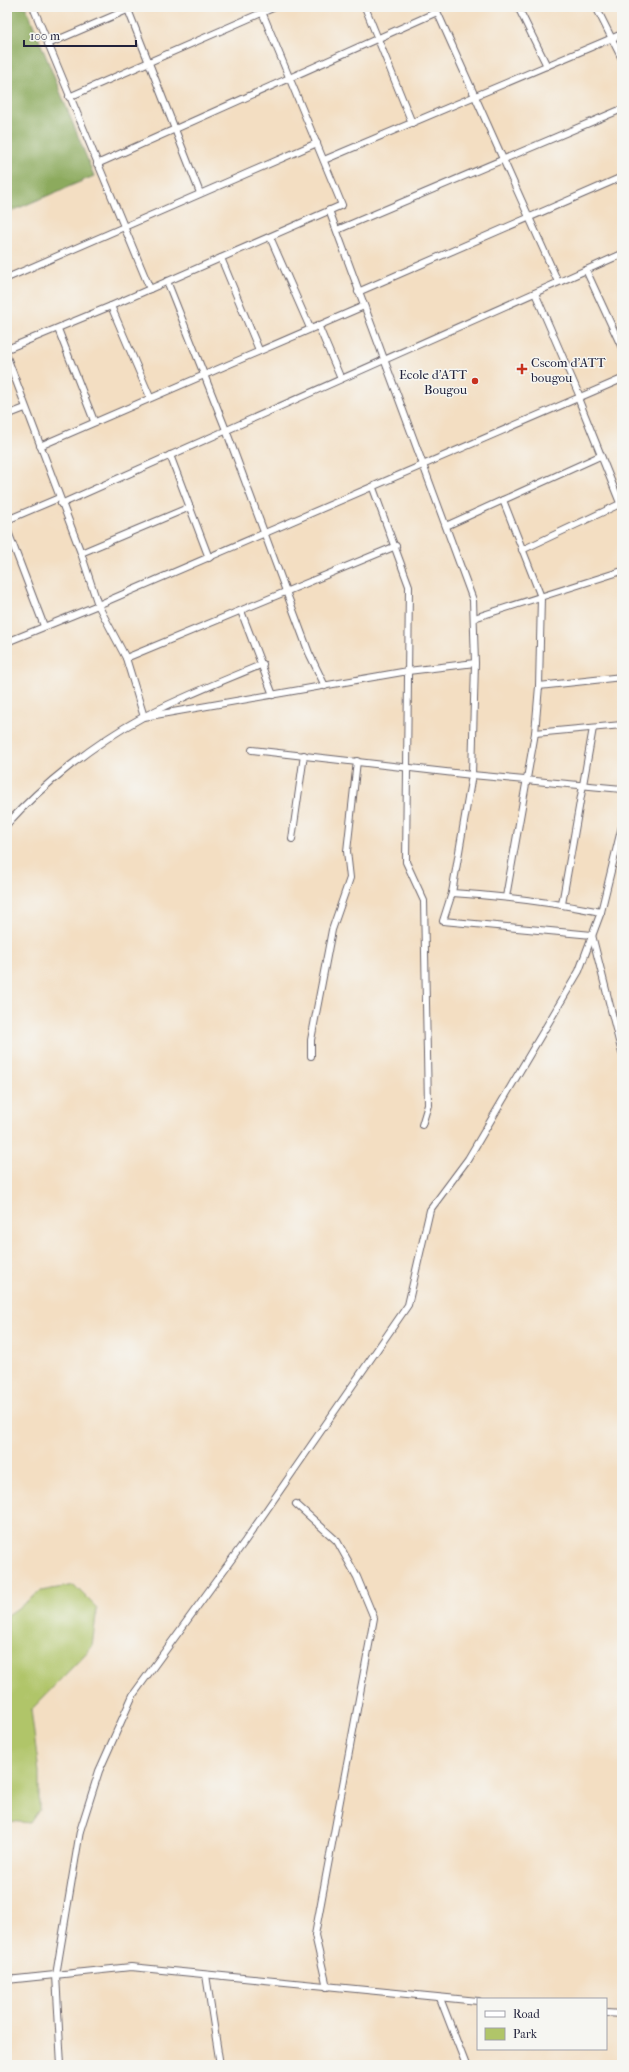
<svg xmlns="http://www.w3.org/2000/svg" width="629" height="2072" viewBox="0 0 629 2072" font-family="'IM FELL French Canon',serif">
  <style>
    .green { fill: #b0c569; stroke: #697452 }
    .forest { fill: #8caa5d; stroke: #57664c }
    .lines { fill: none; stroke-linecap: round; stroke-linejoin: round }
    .street-casing { stroke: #6b646a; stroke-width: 8 }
    .street { stroke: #fff; stroke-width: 6 }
    .poi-dot { fill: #c8321e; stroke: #f6f6f2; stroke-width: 1.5 }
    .labels { text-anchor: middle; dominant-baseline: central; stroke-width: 3; stroke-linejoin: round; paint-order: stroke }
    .poi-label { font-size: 13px; fill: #22223b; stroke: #f6f6f2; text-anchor: start }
  </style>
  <rect width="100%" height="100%" fill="#f6f6f2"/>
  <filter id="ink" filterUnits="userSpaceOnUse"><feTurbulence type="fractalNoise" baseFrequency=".025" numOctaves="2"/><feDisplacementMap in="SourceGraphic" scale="8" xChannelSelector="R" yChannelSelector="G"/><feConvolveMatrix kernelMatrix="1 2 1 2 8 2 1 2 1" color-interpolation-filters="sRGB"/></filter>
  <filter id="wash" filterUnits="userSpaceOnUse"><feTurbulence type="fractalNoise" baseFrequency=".012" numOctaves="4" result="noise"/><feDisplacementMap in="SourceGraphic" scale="16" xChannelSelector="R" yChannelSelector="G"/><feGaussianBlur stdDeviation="0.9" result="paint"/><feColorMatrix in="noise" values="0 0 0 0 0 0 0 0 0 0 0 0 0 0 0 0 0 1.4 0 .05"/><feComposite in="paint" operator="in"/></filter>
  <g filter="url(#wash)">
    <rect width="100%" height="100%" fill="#f3dec2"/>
    <polygon class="green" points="74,1585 97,1608 92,1647 31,1710 39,1772 39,1810 30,1823 7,1821 7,1616 41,1591"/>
    <polygon class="forest" points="7,7 26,7 94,176 7,213"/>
  </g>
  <g filter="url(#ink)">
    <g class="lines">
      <g class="street-casing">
        <g id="street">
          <polyline points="33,7 150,289"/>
          <polyline points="127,7 200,193"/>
          <polyline points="365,7 412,123"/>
          <polyline points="435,7 558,282"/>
          <polyline points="518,7 547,66"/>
          <polyline points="596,7 622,59"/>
          <polyline points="48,44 134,7"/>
          <polyline points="69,97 275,7"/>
          <polyline points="324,160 622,34"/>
          <polyline points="97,164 437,12"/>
          <polyline points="329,210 473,600 475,663 472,775 452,893 443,921 592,935 622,1053"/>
          <polyline points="337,230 622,109"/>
          <polyline points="270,237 310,328"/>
          <polyline points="221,258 259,350"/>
          <polyline points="586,270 622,348"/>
          <polyline points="7,278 317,143"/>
          <polyline points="167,281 226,430 309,653 325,686"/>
          <polyline points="358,292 622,177"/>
          <polyline points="535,293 580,397"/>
          <polyline points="111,306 150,397"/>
          <polyline points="318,325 341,379"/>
          <polyline points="58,329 94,421"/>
          <polyline points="7,349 111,306 342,205 260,7"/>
          <polyline points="7,357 81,553 98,605 126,658 144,717"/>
          <polyline points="578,398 620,503"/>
          <polyline points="7,415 25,408"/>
          <polyline points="40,446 364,306"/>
          <polyline points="170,455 209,558"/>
          <polyline points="373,488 409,586 406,862 424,901 428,1105 422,1125"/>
          <polyline points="503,500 600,456"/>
          <polyline points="61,504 622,254"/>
          <polyline points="7,520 59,498"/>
          <polyline points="446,526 503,500 541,597 539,686 535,733 506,897"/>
          <polyline points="7,529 44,626"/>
          <polyline points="522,550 622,503"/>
          <polyline points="81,553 190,507"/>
          <polyline points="241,611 273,695"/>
          <polyline points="474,618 622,571"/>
          <polyline points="7,642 98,605 622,379"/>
          <polyline points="126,658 396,546"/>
          <polyline points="539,686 622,677"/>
          <polyline points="144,717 408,671 475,663"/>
          <polyline points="535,733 622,725"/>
          <polyline points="252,750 472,775 622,789"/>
          <path d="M7,824c36,-40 88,-81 136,-107 38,-20 80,-36 120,-53"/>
          <polyline points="292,839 304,755"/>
          <path d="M452,893c51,3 99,9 149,19"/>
          <polyline points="562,904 593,728"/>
          <polyline points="311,1056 311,1040 332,930 350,878 347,851 357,761"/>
          <polyline points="296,1504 337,1541 357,1577 374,1618 315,1935 327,1987"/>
          <polyline points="206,1975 220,2065"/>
          <polyline points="7,1980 131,1967 478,2001"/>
          <polyline points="440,1998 466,2065"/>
          <polyline points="606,2013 622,2014"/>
          <polyline points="61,2065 56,1975 80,1831 99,1771 133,1695 245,1541 408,1305 430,1210 468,1159 579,971 601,912 622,826"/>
        </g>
      </g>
      <use href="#street" class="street"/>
    </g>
  </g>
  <g class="poi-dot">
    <path d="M520 363h4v4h4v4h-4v4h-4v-4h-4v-4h4z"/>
    <circle cx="475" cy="381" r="4"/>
  </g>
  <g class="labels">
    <g class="poi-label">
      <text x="531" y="362">Cscom d'ATT<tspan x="531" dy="15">bougou</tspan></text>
      <text x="467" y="374" text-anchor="end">Ecole d'ATT<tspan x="467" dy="15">Bougou</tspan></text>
    </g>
  </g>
  <rect width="629" height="2072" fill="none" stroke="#f6f6f2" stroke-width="24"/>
  <rect x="477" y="1998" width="130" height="52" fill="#f6f6f2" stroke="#a1a1a9"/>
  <rect x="485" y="2011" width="20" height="6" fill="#ffffff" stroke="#a1a1a9"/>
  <text x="513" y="2018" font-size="12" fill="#22223b">Road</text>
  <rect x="485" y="2028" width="20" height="12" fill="#b0c569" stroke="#a1a1a9"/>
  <text x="513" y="2038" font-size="12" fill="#22223b">Park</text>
  <path d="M24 40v6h112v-6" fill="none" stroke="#22223b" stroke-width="2"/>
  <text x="30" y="40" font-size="12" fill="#22223b" stroke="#f6f6f2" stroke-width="3" paint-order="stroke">100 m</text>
</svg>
